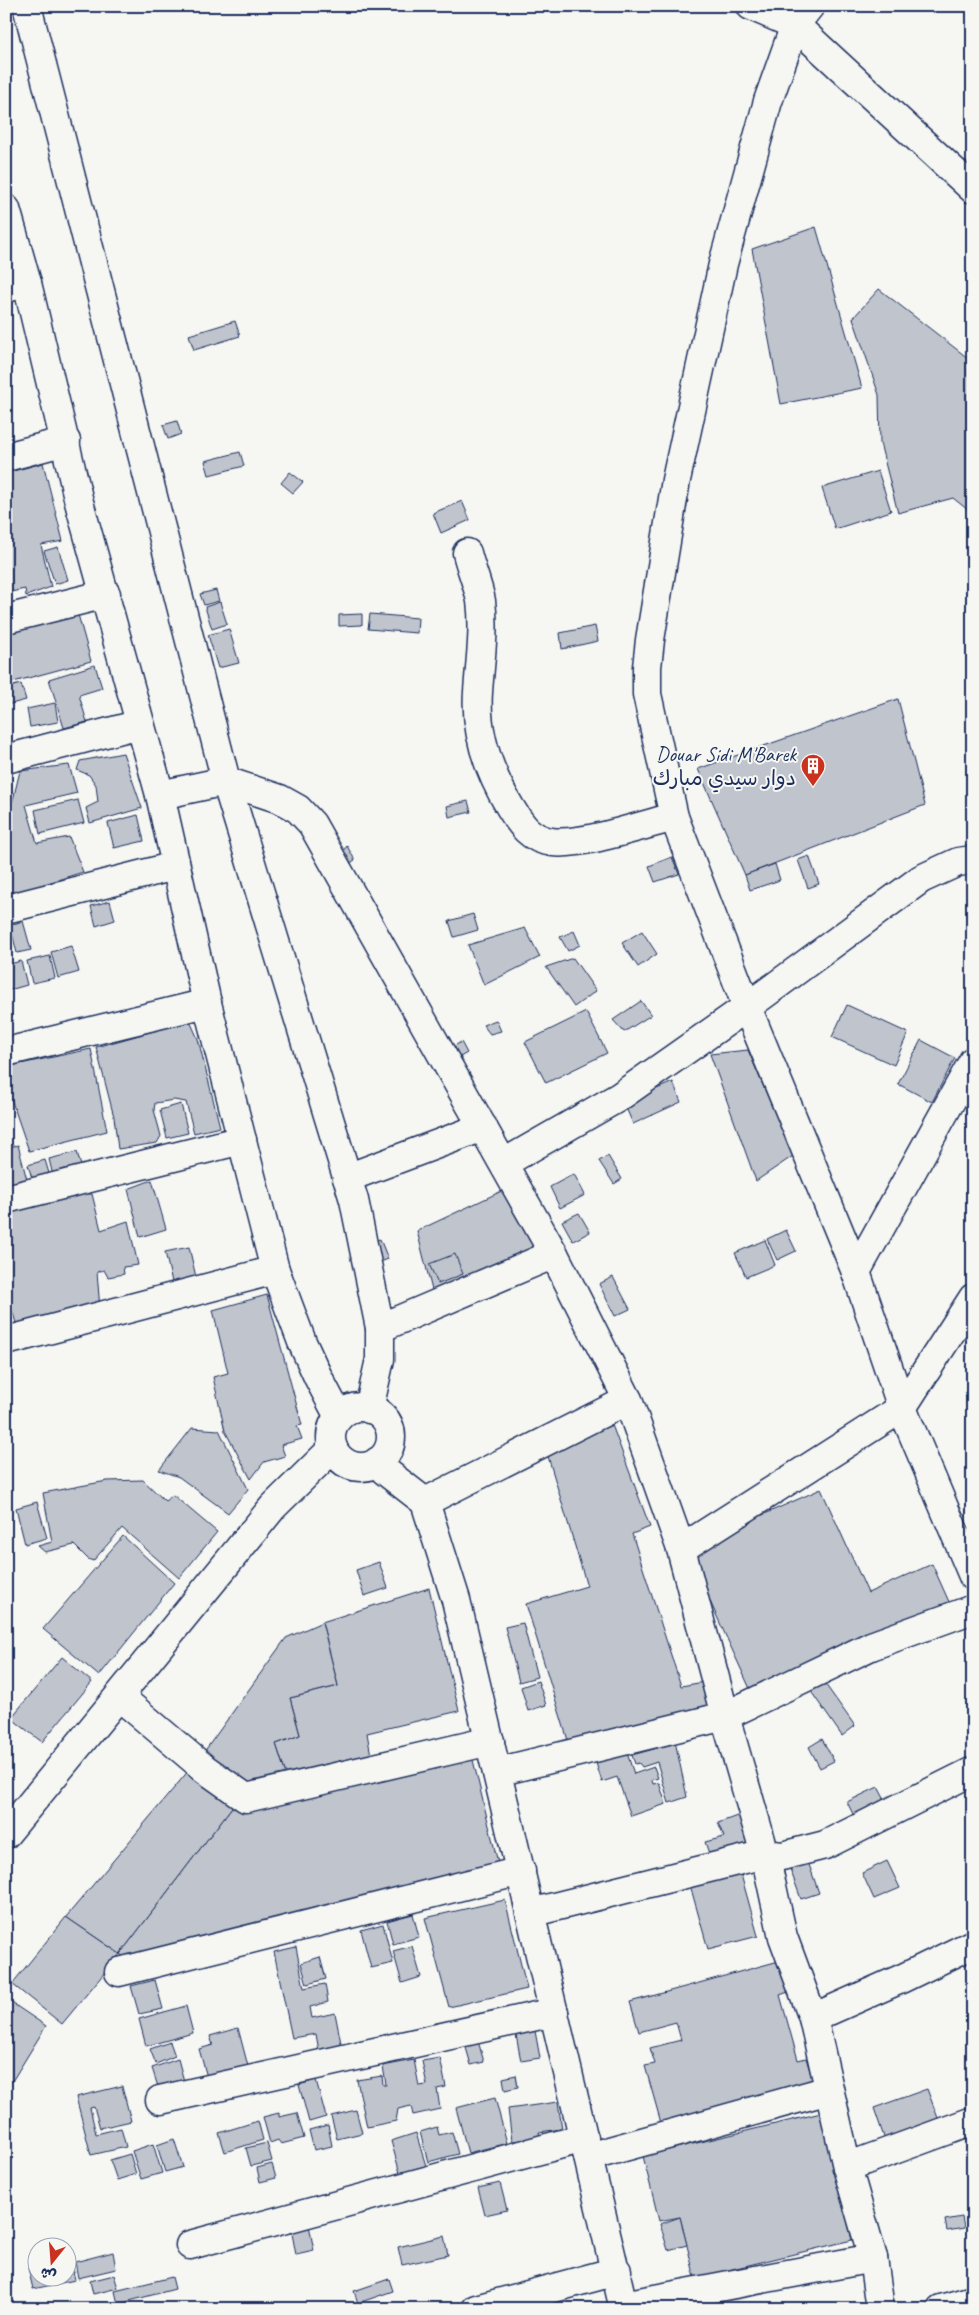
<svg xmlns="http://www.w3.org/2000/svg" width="979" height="2315" viewBox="0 0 979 2315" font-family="Caveat,'Playpen Sans Arabic',sans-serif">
<rect width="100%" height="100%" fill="#f6f6f2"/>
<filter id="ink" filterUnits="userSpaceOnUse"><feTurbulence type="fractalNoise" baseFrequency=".02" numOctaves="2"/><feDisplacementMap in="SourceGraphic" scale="10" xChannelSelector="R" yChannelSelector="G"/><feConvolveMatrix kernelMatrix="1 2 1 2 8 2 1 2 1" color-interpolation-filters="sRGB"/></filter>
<g filter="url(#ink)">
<g fill="#c0c4cd" stroke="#1b2f5e">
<path d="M 816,227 L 862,388 L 781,404 L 752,249 Z"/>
<path d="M 879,289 L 973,362 L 973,514 L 953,498 L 898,513 L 880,443 L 879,395 L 853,318 Z"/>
<path d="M 235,321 L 240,336 L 194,350 L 189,335 Z"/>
<path d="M 177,421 L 181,434 L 168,439 L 163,425 Z"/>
<path d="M 240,452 L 244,466 L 209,475 L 205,461 Z"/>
<path d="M 43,463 L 63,541 L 41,545 L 51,587 L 26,596 L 25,589 L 6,593 L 6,473 Z"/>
<path d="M 878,471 L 891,511 L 835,529 L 822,488 Z"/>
<path d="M 290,472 L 303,482 L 293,493 L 281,483 Z"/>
<path d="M 462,501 L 470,520 L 441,533 L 433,513 Z"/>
<path d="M 58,547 L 68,580 L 55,584 L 44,551 Z"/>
<path d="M 216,590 L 219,601 L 204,605 L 200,594 Z"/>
<path d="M 220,602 L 227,624 L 212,629 L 205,607 Z"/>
<path d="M 77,611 L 91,661 L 6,684 L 6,628 Z"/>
<path d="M 362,614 L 362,625 L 339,626 L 339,615 Z"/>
<path d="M 370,614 L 418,618 L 417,633 L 368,629 Z"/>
<path d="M 595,626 L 598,641 L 562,649 L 560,633 Z"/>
<path d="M 229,629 L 239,663 L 218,668 L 208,635 Z"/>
<path d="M 95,665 L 102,688 L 79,695 L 87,722 L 64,728 L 49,679 Z"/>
<path d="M 21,684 L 26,700 L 7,705 L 6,688 Z"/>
<path d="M 898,699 L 925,805 L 745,875 L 698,769 Z"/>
<path d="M 55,703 L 58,722 L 30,727 L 27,709 Z"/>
<path d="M 123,753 L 142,808 L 90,823 L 86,808 L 98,802 L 96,785 L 89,775 L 77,770 L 80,761 Z"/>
<path d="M 69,765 L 77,793 L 26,805 L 37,843 L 69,837 L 83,872 L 6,896 L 6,814 L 10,812 L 20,771 Z"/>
<path d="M 78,800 L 84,823 L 40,834 L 35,810 Z"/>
<path d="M 468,801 L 471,812 L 449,817 L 447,806 Z"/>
<path d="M 138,815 L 144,841 L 114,848 L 108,823 Z"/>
<path d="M 347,846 L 355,860 L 349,864 L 341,853 Z"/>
<path d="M 809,856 L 819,884 L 808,888 L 798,860 Z"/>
<path d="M 672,857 L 679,874 L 655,882 L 649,866 Z"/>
<path d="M 775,864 L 780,880 L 750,890 L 745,875 Z"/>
<path d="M 110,901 L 115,920 L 96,926 L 91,906 Z"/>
<path d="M 473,914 L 478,930 L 454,937 L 449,921 Z"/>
<path d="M 23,921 L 31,950 L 17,953 L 10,925 Z"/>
<path d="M 525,928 L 540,957 L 484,985 L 468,945 Z"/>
<path d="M 574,931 L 580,945 L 568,951 L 560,937 Z"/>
<path d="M 642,931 L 657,954 L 638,967 L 622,943 Z"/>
<path d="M 71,946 L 79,972 L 58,978 L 51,952 Z"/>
<path d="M 50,956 L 55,978 L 32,983 L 27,961 Z"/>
<path d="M 573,958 L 596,991 L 574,1007 L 546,967 Z"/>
<path d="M 21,961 L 27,985 L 6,991 L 6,965 Z"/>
<path d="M 641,1001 L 651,1015 L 624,1032 L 613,1020 Z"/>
<path d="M 847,1005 L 908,1033 L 894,1065 L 832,1037 Z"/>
<path d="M 586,1012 L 607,1053 L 546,1083 L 525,1042 Z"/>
<path d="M 496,1020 L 501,1031 L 490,1034 L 483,1025 Z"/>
<path d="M 190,1021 L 198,1039 L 220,1127 L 194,1133 L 186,1102 L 174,1100 L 155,1103 L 154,1110 L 161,1136 L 157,1143 L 118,1149 L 114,1117 L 96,1047 Z"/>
<path d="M 921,1040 L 955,1058 L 932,1102 L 898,1084 Z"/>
<path d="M 461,1042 L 467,1053 L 460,1057 L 453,1047 Z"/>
<path d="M 91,1049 L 107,1131 L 29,1151 L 6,1084 L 6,1067 Z"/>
<path d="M 748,1050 L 793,1156 L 756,1181 L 710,1054 Z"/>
<path d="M 673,1082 L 681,1102 L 633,1124 L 624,1103 Z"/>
<path d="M 181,1104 L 188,1133 L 167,1138 L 160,1110 Z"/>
<path d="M 18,1145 L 28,1184 L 6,1190 L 6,1148 Z"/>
<path d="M 77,1152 L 83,1173 L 54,1180 L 49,1159 Z"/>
<path d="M 608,1156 L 622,1179 L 614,1184 L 599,1161 Z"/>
<path d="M 45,1160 L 51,1180 L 34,1185 L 28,1165 Z"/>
<path d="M 574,1174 L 585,1195 L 560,1208 L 550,1187 Z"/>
<path d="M 152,1180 L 166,1229 L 140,1237 L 128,1189 Z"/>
<path d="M 508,1188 L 537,1251 L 435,1302 L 417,1231 Z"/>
<path d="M 84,1194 L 92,1194 L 101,1230 L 128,1221 L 138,1265 L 123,1267 L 124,1274 L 108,1277 L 104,1270 L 97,1272 L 100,1309 L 19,1333 L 6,1290 L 6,1212 Z"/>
<path d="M 579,1213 L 590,1232 L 573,1241 L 562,1221 Z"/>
<path d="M 786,1230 L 796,1251 L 777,1260 L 767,1239 Z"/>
<path d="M 380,1239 L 388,1259 L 378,1263 L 370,1243 Z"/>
<path d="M 765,1240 L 775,1265 L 746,1277 L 735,1253 Z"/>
<path d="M 189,1247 L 196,1277 L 172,1282 L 165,1252 Z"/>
<path d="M 455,1254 L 463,1274 L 438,1284 L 429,1264 Z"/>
<path d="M 613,1277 L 630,1309 L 615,1316 L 599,1284 Z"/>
<path d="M 267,1295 L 302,1425 L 297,1426 L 302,1439 L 281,1445 L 285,1456 L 264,1462 L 251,1479 L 225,1431 L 213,1377 L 228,1373 L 213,1310 Z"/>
<path d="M 612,1425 L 650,1527 L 632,1534 L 681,1686 L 710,1681 L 717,1711 L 570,1747 L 526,1604 L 587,1586 L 547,1453 Z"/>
<path d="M 192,1428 L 219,1430 L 248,1489 L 228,1513 L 179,1477 L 159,1470 Z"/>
<path d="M 143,1480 L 165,1501 L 173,1495 L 217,1532 L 179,1578 L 122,1528 L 93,1561 L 88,1559 L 74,1545 L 45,1552 L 38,1546 L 52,1542 L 43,1493 L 107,1481 Z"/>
<path d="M 821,1489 L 868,1593 L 932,1564 L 950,1604 L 752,1693 L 686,1549 Z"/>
<path d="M 37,1502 L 47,1538 L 25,1544 L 16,1508 Z"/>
<path d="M 123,1536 L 174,1583 L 99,1676 L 43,1629 Z"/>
<path d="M 379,1562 L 388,1588 L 364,1596 L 356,1570 Z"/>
<path d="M 429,1588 L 459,1711 L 367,1733 L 371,1756 L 287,1778 L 276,1744 L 300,1735 L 290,1698 L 338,1686 L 322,1622 Z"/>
<path d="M 322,1622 L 338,1686 L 290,1698 L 300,1735 L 276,1744 L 287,1778 L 252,1790 L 204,1752 L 286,1638 Z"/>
<path d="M 523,1623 L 537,1677 L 519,1682 L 505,1627 Z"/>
<path d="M 62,1657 L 92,1682 L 42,1742 L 11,1718 Z"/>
<path d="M 538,1681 L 546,1705 L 528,1711 L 521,1687 Z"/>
<path d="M 823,1681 L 855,1726 L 842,1736 L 810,1690 Z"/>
<path d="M 822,1739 L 834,1761 L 820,1768 L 809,1747 Z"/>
<path d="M 675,1741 L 687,1797 L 669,1803 L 657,1762 L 642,1767 L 639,1763 L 635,1764 L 632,1755 L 672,1744 Z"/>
<path d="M 627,1753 L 634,1774 L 654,1767 L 658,1778 L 652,1780 L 653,1784 L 659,1783 L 666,1804 L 631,1816 L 617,1777 L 602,1782 L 596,1763 Z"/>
<path d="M 472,1756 L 500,1871 L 130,1962 L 120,1954 L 235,1803 Z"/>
<path d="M 190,1769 L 235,1803 L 120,1954 L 66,1917 Z"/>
<path d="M 878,1787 L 885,1800 L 854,1816 L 847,1802 Z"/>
<path d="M 748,1812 L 758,1847 L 712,1862 L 705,1842 L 724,1837 L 718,1823 Z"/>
<path d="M 807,1859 L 819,1893 L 801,1899 L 789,1866 Z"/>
<path d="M 887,1861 L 900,1888 L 874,1899 L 862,1873 Z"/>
<path d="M 740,1871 L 758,1936 L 708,1949 L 690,1885 Z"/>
<path d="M 505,1900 L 527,1989 L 449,2007 L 425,1918 Z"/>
<path d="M 413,1914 L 419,1937 L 393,1944 L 387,1921 Z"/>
<path d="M 66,1917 L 120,1954 L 62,2024 L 12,1984 Z"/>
<path d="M 383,1924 L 393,1963 L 371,1968 L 361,1930 Z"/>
<path d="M 412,1946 L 421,1977 L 402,1983 L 393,1951 Z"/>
<path d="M 296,1947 L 304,1988 L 325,1984 L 328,2002 L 310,2007 L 312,2018 L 335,2013 L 343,2053 L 320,2057 L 316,2034 L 292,2038 L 274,1952 Z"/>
<path d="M 320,1957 L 326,1979 L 307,1984 L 301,1963 Z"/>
<path d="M 779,1961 L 788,1992 L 780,1995 L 798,2060 L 806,2058 L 815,2088 L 663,2130 L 645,2066 L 655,2064 L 650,2048 L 681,2040 L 676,2022 L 639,2032 L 630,2002 Z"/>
<path d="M 155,1980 L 163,2009 L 139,2014 L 131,1986 Z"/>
<path d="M 6,1999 L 46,2026 L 6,2091 Z"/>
<path d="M 186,2006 L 193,2033 L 146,2046 L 139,2019 Z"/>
<path d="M 238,2028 L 250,2074 L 207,2077 L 199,2049 L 213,2045 L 210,2036 Z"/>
<path d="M 535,2031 L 540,2058 L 521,2061 L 516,2035 Z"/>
<path d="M 478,2041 L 484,2062 L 471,2065 L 465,2044 Z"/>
<path d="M 170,2042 L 175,2056 L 156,2064 L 150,2049 Z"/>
<path d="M 440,2058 L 446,2087 L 437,2089 L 440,2109 L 413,2115 L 411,2106 L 398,2109 L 396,2121 L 367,2127 L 357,2080 L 382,2076 L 383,2085 L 386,2085 L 383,2066 L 414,2060 L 419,2086 L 427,2085 L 422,2061 Z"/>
<path d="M 178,2059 L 185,2085 L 160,2093 L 152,2068 Z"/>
<path d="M 516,2075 L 518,2087 L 505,2090 L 503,2078 Z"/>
<path d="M 316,2080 L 326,2117 L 309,2122 L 299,2085 Z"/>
<path d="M 122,2086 L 131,2121 L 100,2128 L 94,2107 L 90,2108 L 96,2134 L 121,2128 L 126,2147 L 91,2155 L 76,2097 Z"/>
<path d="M 927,2089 L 941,2126 L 887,2146 L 874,2108 Z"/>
<path d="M 495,2098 L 507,2143 L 468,2153 L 456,2108 Z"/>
<path d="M 558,2102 L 562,2129 L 539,2132 L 540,2137 L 512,2141 L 508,2109 Z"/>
<path d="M 356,2110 L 362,2133 L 337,2139 L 331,2116 Z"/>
<path d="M 279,2113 L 279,2117 L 297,2113 L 304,2138 L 281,2144 L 278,2140 L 270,2143 L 263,2117 Z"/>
<path d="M 821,2113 L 852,2240 L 695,2278 L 680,2217 L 659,2221 L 643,2156 Z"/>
<path d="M 258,2121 L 263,2140 L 225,2152 L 219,2133 Z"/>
<path d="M 328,2125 L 332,2146 L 314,2150 L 309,2130 Z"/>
<path d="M 437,2127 L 439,2135 L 452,2132 L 458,2154 L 428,2162 L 420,2132 Z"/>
<path d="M 416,2133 L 426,2166 L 400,2173 L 391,2141 Z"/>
<path d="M 174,2139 L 183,2167 L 165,2172 L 157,2145 Z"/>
<path d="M 267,2143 L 272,2161 L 251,2166 L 246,2148 Z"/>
<path d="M 153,2144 L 162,2173 L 141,2179 L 132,2151 Z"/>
<path d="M 130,2154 L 136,2174 L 117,2180 L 110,2160 Z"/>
<path d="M 272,2164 L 276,2178 L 260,2182 L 257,2168 Z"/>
<path d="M 500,2183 L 507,2210 L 485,2215 L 478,2188 Z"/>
<path d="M 680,2217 L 687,2245 L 668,2250 L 660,2224 Z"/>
<path d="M 962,2217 L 964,2228 L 947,2231 L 945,2220 Z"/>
<path d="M 309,2225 L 314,2251 L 296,2255 L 291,2228 Z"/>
<path d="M 444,2236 L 448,2255 L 402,2265 L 398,2247 Z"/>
<path d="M 113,2252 L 116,2269 L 78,2278 L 75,2262 Z"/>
<path d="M 70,2258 L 75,2280 L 33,2289 L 28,2268 L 38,2266 L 38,2278 L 68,2278 L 68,2259 Z"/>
<path d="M 114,2275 L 118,2288 L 93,2294 L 90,2281 Z"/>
<path d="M 172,2277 L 175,2289 L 118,2304 L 115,2291 Z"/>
<path d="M 389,2279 L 393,2291 L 358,2303 L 354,2291 Z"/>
</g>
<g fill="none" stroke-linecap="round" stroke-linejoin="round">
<defs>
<g id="minor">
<path d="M 810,6 L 795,25 L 768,101 L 723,264 L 676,480 L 650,640 L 647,667 L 647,694 L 674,817 L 747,1007 L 856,1272 L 902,1408 L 973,1576"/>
<path d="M 6,288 L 27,283"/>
<path d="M 6,457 L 66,441"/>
<path d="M 467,553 C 471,569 478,585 481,601 C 485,631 480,662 478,692 C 475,734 489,772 510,807 C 521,825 530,839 552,842 C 581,846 643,825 674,817"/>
<path d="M 6,619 L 106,594"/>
<path d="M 6,759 L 140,724"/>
<path d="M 160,795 L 226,781 L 280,799 L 298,809 L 312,824 L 554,1254 L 628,1400 L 681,1549 L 725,1716 L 765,1854 L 783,1937 L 813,2018 L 847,2167 L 873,2258 L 880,2309"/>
<path d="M 6,909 L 175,866"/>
<path d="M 6,1052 L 207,1003"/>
<path d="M 504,1163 L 619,1097 L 747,1007 L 921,879 L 958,862 L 973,860"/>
<path d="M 347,1178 L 483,1127"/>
<path d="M 6,1199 L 242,1140"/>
<path d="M 856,1272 L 973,1061"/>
<path d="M 380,1328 L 554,1254"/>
<path d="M 6,1341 L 275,1270"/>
<path d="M 378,1461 L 385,1471 L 425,1502 L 456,1600 L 624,2309"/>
<path d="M 425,1502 L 628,1400"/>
<path d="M 681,1549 L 902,1408 L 973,1298"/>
<path d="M 120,1697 L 205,1769 L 246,1798 L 490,1741"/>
<path d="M 497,1772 L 725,1716 L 871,1646 L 973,1609"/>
<path d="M 530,1913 L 765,1854 L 782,1856 L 825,1845 L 973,1771"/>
<path d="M 119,1972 L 521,1871"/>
<path d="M 813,2018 L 903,1978 L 973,1944"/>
<path d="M 160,2100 L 554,2012"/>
<path d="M 588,2157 L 829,2090"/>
<path d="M 847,2167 L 973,2121"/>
<path d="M 190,2245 L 584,2138"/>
<path d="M 623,2305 L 873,2258"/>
<path d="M 476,2309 L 617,2271"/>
<path d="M 941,2309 L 973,2300"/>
</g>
<g id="tertiary">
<path d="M 27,6 L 226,781 L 354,1200 L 380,1328 L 380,1359 L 369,1409"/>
<path d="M 6,209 L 27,283 L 79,502 L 160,795 L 207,1003 L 275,1270 L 302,1342 L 318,1377 L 339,1417"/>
<circle cx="361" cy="1437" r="30"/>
<path d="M 6,1834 L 273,1507 L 333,1448"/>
</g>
<path id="secondary" d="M 751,6 L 795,25 L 973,189"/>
</defs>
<use href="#minor" stroke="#1b2f5e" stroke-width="31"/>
<use href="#tertiary" stroke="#1b2f5e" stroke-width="31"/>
<use href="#secondary" stroke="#1b2f5e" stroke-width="31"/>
<use href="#minor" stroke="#f6f6f2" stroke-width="28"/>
<use href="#tertiary" stroke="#f6f6f2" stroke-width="28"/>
<use href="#secondary" stroke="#f6f6f2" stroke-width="28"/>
</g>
</g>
<defs>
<symbol id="building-pin" viewBox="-11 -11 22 30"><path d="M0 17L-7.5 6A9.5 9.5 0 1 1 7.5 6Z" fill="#c8321e" stroke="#f6f6f2"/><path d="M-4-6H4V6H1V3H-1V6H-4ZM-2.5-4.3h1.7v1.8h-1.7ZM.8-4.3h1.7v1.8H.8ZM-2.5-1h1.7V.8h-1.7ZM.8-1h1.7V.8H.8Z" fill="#fff"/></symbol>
</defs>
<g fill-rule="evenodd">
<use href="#building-pin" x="799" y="752" width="28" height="38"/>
</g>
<g text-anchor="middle" stroke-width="4" stroke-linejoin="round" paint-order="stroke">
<g font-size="21" fill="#1b2f5e" stroke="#f6f6f2" text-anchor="end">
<text x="796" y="761">Douar Sidi M'Barek<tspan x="796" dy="24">دوار سيدي مبارك</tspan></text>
</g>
</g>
<rect width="979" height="2315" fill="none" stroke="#f6f6f2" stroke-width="25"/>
<rect x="12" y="12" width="954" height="2290" fill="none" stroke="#1b2f5e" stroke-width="2" filter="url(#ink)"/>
<g transform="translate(52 2262) rotate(197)"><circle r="24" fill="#f6f6f2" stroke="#9ea6b7"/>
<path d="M0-4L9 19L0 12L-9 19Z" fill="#c8321e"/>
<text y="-8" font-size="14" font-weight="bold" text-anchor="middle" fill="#1b2f5e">ش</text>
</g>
</svg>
